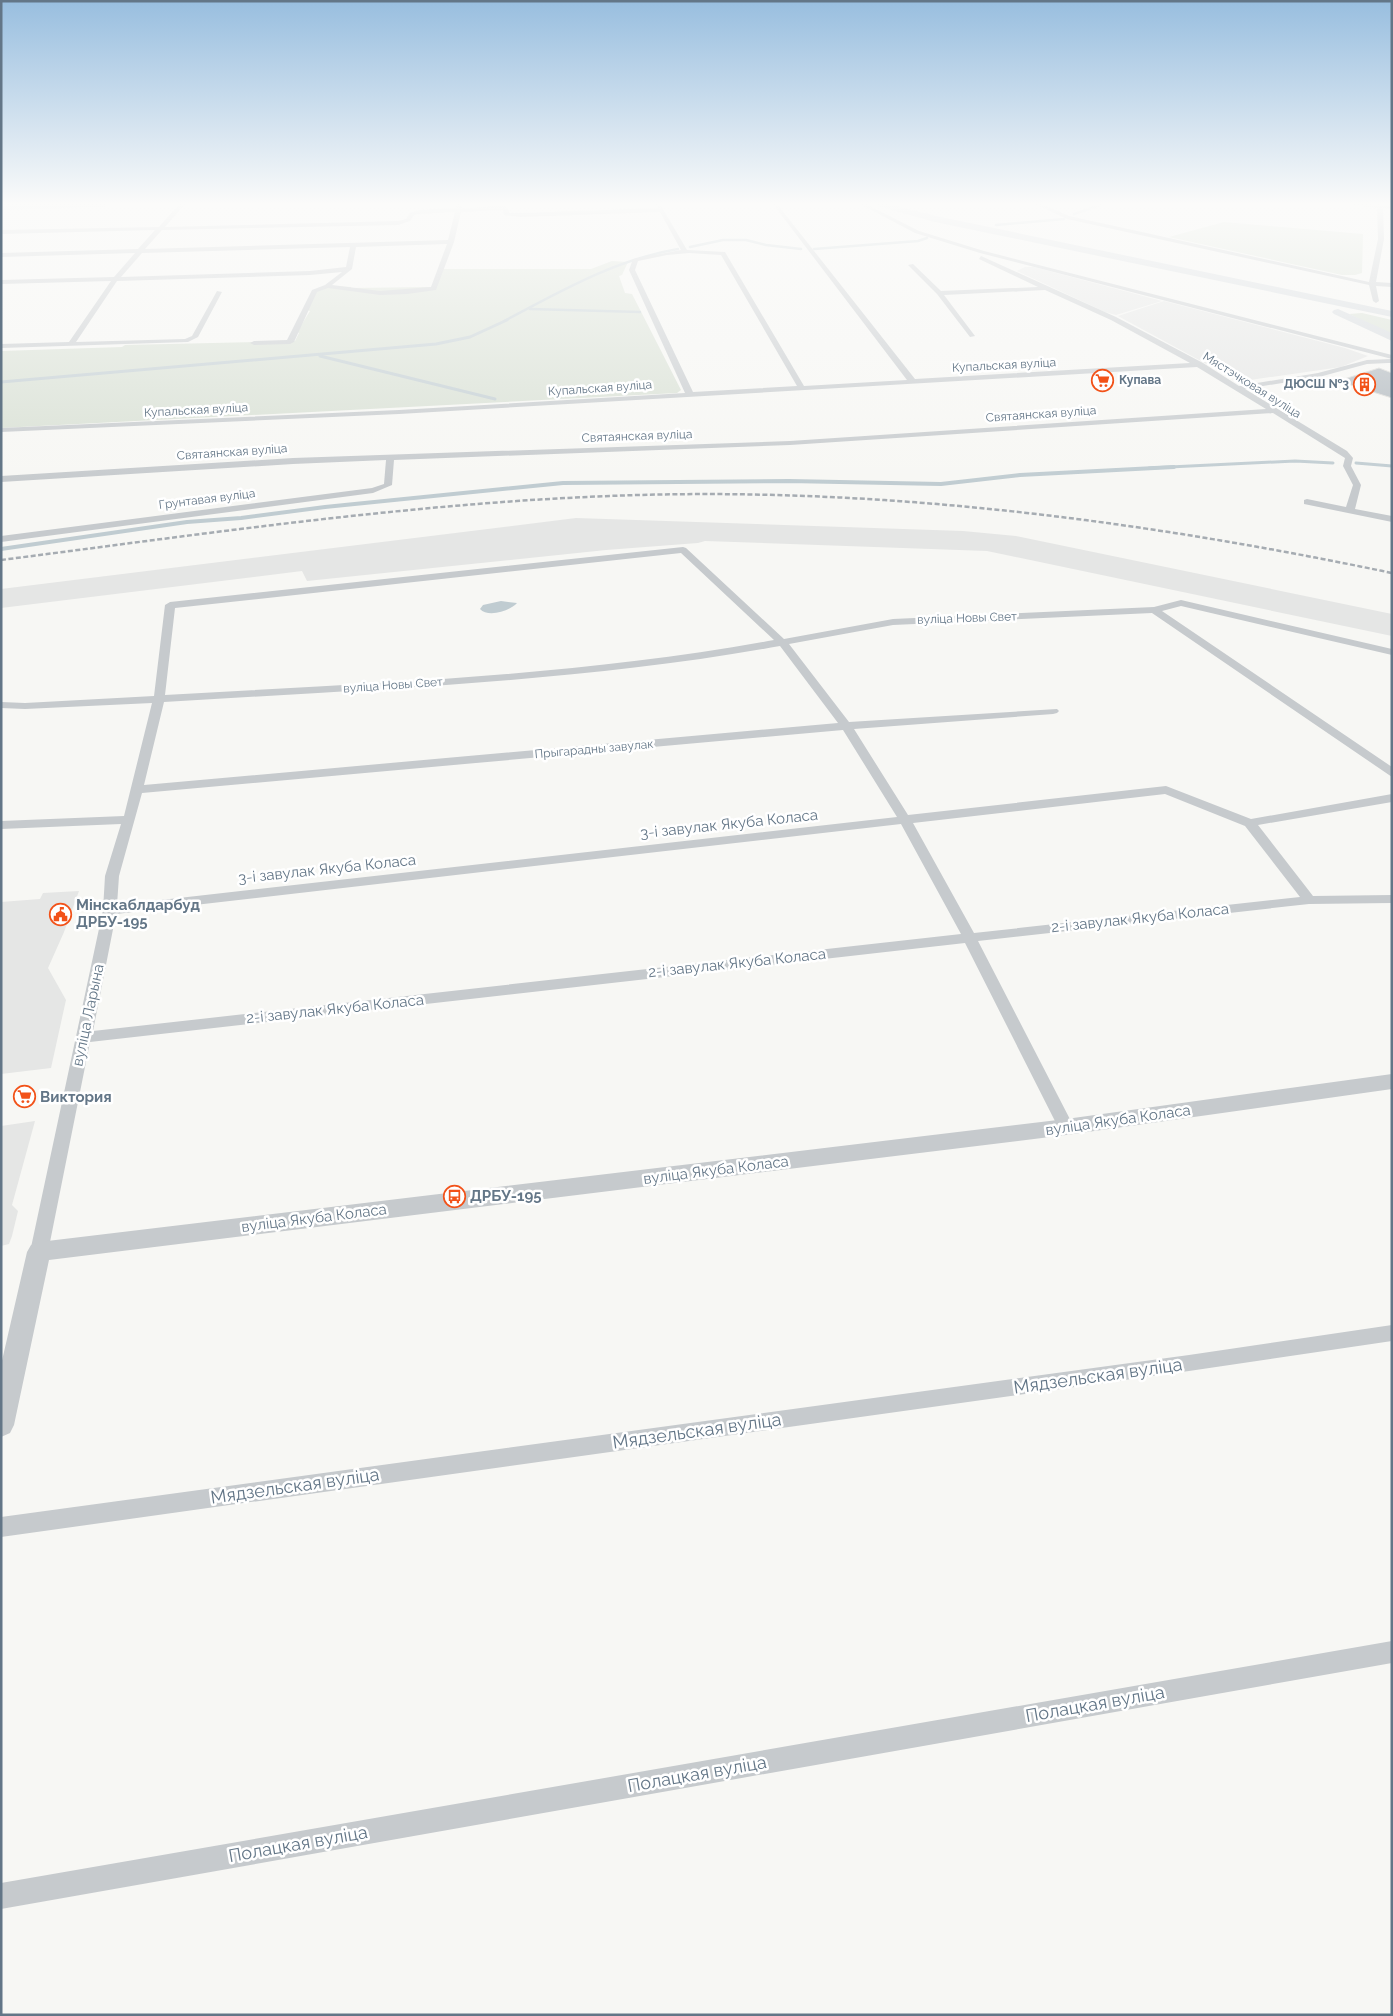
<svg xmlns="http://www.w3.org/2000/svg" width="1393" height="2016" viewBox="0 0 1393 2016" font-family="Raleway,sans-serif">
<rect width="100%" height="100%" fill="#f7f7f4"/>
<g fill="#e5e6e5">
<path d="M 1025,267 L 1034,267 L 1162,301 L 1116,315 L 1105,312 L 1017,271 Z"/>
<path d="M 1164,301 L 1345,348 L 1368,356 L 1341,367 L 1250,380 L 1223,373 L 1118,316 Z"/>
<path d="M 576,518 L 963,531 L 1016,536 L 1392,614 L 1392,636 L 987,551 L 705,541 L 698,543 L 606,550 L 307,581 L 302,571 L 1,608 L 1,589 Z"/>
<path d="M 79,891 L 64,932 L 48,968 L 66,1000 L 51,1068 L 1,1074 L 1,902 L 40,899 L 43,893 Z"/>
<path d="M 35,1121 L 12,1205 L 18,1211 L 12,1236 L 9,1244 L 1,1246 L 1,1126 Z"/>
</g>
<g fill="#d8e0d4">
<path d="M 1224,222 L 1363,234 L 1362,273 L 1355,275 L 1342,275 L 1169,237 Z"/>
<path d="M 612,261 L 628,262 L 622,275 L 619,276 L 625,293 L 632,294 L 681,390 L 677,393 L 1,428 L 1,351 L 122,347 L 125,345 L 295,341 L 299,333 L 297,332 L 310,311 L 307,310 C 310,305 312,296 316,292 C 324,286 340,286 351,287 L 351,288 L 432,287 L 440,269 L 591,269 Z"/>
<path d="M 1362,313 L 1392,320 L 1392,335 L 1349,314 Z"/>
</g>
<path fill="#c0ccd1" d="M 501,601 L 517,603 C 510,611 488,618 480,609 L 483,605 Z"/>
<g fill="none" stroke-linecap="round" stroke-linejoin="round">
<g stroke="#c0ccd1" stroke-width="2.5">
<path d="M 1074,214 L 1103,204"/>
<path d="M 996,225 L 1064,219"/>
<path d="M 690,247 L 723,240 L 746,240 L 766,245 L 801,249"/>
<path d="M 814,249 L 918,241 L 927,238"/>
<path d="M 530,309 L 640,312"/>
<path d="M 504,321 C 561,291 614,260 678,249"/>
</g>
<g stroke="#c0ccd1" stroke-width="3">
<path d="M 320,356 L 495,399"/>
<path d="M 1,382 L 436,344 L 470,337 L 507,320"/>
<path d="M 1356,463 L 1392,466"/>
<path d="M 1149,468 L 1295,461 L 1333,463"/>
</g>
<path stroke="#c0ccd1" stroke-width="4" d="M 1,549 L 187,522 L 241,518 L 325,507 L 563,483 L 789,481 L 941,484 L 1020,475 L 1174,467"/>
</g>
<path fill="#afb7bd" stroke="#d9d9d6" d="M 1379,368 L 1392,373 L 1392,398 L 1338,381 Z"/>
<g fill="none" stroke-linecap="round" stroke-linejoin="round">
<g fill="#c6cacd" fill-rule="evenodd">
<path d="M 179,204 L 185,204 L 165,227 L 398,221 L 406,219 L 410,213 L 419,210 L 456,208 L 458,204 L 462,204 L 462,208 L 505,206 L 508,208 L 509,213 L 521,213 L 658,208 L 655,204 L 660,204 L 687,250 L 725,252 L 804,386 L 907,380 L 773,204 L 777,204 L 915,379 L 1190,363 L 1111,320 L 1045,290 L 944,295 L 975,336 L 970,337 L 937,294 L 908,265 L 913,264 L 941,291 L 1038,287 L 979,259 L 981,256 L 1116,317 L 1203,363 L 1239,386 L 1318,373 L 1367,360 L 1391,359 L 1391,363 L 1388,363 L 1367,364 L 1319,377 L 1245,389 L 1347,451 L 1353,458 L 1351,466 L 1361,485 L 1355,509 L 1392,516 L 1392,522 L 1304,504 L 1304,500 L 1307,499 L 1346,507 L 1353,485 L 1343,466 L 1345,458 L 1273,413 L 790,445 L 394,460 L 392,485 L 373,493 L 1,542 L 1,536 L 372,488 L 384,484 L 386,460 L 293,464 L 1,482 L 1,476 L 293,458 L 790,441 L 1266,409 L 1197,367 L 399,414 L 1,432 L 1,428 L 399,410 L 685,393 L 629,270 L 633,259 L 681,250 L 660,212 L 521,217 L 504,215 L 503,210 L 461,212 L 454,242 L 436,290 L 407,294 L 380,295 L 328,288 L 317,292 L 294,342 L 290,344 L 254,345 L 250,343 L 254,341 L 287,340 L 312,290 L 325,285 L 342,272 L 310,275 L 117,281 L 76,342 L 185,339 L 192,336 L 217,291 L 222,292 L 198,337 L 188,342 L 1,348 L 1,344 L 69,342 L 111,281 L 1,284 L 1,280 L 114,277 L 135,253 L 1,257 L 1,253 L 138,249 L 155,230 L 1,234 L 1,230 L 159,227 ZM 455,212 L 448,240 L 145,249 L 162,230 L 398,225 L 410,221 L 414,215 L 419,214 ZM 447,244 L 431,287 L 380,291 L 332,285 L 352,269 L 356,247 ZM 350,247 L 346,267 L 310,271 L 121,277 L 142,253 ZM 689,253 L 721,255 L 797,386 L 693,392 L 635,270 L 638,261 L 667,255 Z"/>
<path d="M 860,204 L 866,204 L 919,231 L 984,251 L 1392,355 L 1392,359 L 980,253 L 915,233 Z"/>
<path d="M 1035,204 L 1042,204 L 1069,216 L 1369,282 L 1378,239 L 1377,208 L 1349,204 L 1392,205 L 1392,209 L 1383,208 L 1384,239 L 1376,282 L 1392,283 L 1392,287 L 1376,286 L 1379,301 L 1376,303 L 1373,301 L 1369,285 L 1067,219 Z"/>
<path d="M 683,547 L 686,548 L 784,639 L 893,619 L 1154,607 L 1181,600 L 1392,649 L 1392,655 L 1181,606 L 1162,611 L 1392,767 L 1392,777 L 1152,613 L 893,625 L 789,644 L 849,722 L 1057,709 L 1059,711 L 1057,713 L 1053,714 L 854,729 L 908,815 L 1166,786 L 1251,819 L 1392,794 L 1392,802 L 1258,825 L 1313,896 L 1392,895 L 1392,903 L 1309,904 L 978,941 L 1074,1127 L 1072,1131 L 1066,1133 L 1060,1131 L 1058,1127 L 965,943 L 90,1042 L 48,1252 L 45,1257 L 39,1259 L 33,1257 L 30,1252 L 103,910 L 105,876 L 121,824 L 1,829 L 1,821 L 124,816 L 152,703 L 25,709 L 1,708 L 1,702 L 25,703 L 154,696 L 165,605 L 170,602 ZM 681,553 L 774,640 C 573,677 368,683 165,695 L 175,608 ZM 780,646 L 838,723 L 144,785 L 164,702 C 369,689 577,683 780,646 ZM 843,730 L 897,817 L 117,905 L 119,876 L 142,793 ZM 1165,794 L 1245,826 L 1300,897 L 974,933 L 913,823 ZM 901,824 L 961,934 L 93,1031 L 116,914 Z"/>
<path d="M 1392,1325 L 1392,1341 L 1189,1371 L 1,1537 L 1,1517 L 1189,1355 Z"/>
<path d="M 1392,1641 L 1392,1663 L 1,1909 L 1,1883 Z"/>
</g>
<path fill="#c6cacd" fill-rule="evenodd" d="M 1392,1074 L 1392,1089 L 1066,1135 L 49,1260 L 14,1425 L 10,1433 L 1,1437 L 1,1365 L 27,1252 L 31,1245 L 39,1242 L 1066,1119 Z"/>
<g fill="#d4d9dd" fill-rule="evenodd">
<path d="M 1,204 L 109,204 L 105,207 L 1,210 Z"/>
<path d="M 876,204 L 889,204 L 936,216 L 1392,311 L 1392,317 L 935,222 L 877,206 Z"/>
<path d="M 1338,309 L 1392,333 L 1392,341 L 1334,314 L 1332,312 L 1334,310 Z"/>
</g>
<path stroke="#a6acb2" stroke-width="2.5" stroke-dasharray="5 2.5" stroke-linecap="butt" d="M 1,560 C 212,533 425,501 638,495 C 892,488 1144,521 1392,573"/>
</g>
<linearGradient id="sky" x2="0" y2="1"><stop stop-color="#98bedf"/><stop offset="0.42" stop-color="#fbfbfa"/><stop offset="1" stop-color="#fbfbfa" stop-opacity="0"/></linearGradient>
<rect width="1393" height="486" fill="url(#sky)"/>
<defs>
<symbol id="supermarket-ring" viewBox="-11 -11 22 22"><circle r="9.5" fill="#fff" stroke="#f25219" stroke-width="1.5"/><path d="M-6-5.5h2.5l.6 2H6L4.5 2H-2.5L-4.4-4H-6ZM-1.5 3.2a1.3 1.3 0 1 0 .1 0ZM3 3.2a1.3 1.3 0 1 0 .1 0Z" fill="#f25219"/></symbol>
<symbol id="building-ring" viewBox="-11 -11 22 22"><circle r="9.5" fill="#fff" stroke="#f25219" stroke-width="1.5"/><path d="M-4-6H4V6H1V3H-1V6H-4ZM-2.5-4.3h1.7v1.8h-1.7ZM.8-4.3h1.7v1.8H.8ZM-2.5-1h1.7V.8h-1.7ZM.8-1h1.7V.8H.8Z" fill="#f25219"/></symbol>
<symbol id="civic-ring" viewBox="-11 -11 22 22"><circle r="9.5" fill="#fff" stroke="#f25219" stroke-width="1.5"/><path d="M-.6-6.5H3V-4.5H.6V-3L4-1V1h2V6H-6V1h2V-1L-.6-3ZM-1.2 2.5V6h2.4V2.5Z" fill="#f25219"/></symbol>
<symbol id="bus-ring" viewBox="-11 -11 22 22"><circle r="9.5" fill="#fff" stroke="#f25219" stroke-width="1.5"/><path d="M-5-6H5V4H4V6H2V4H-2V6H-4V4H-5ZM-3.5-4V0h7V-4ZM-3.5 1.2v1.5H-2V1.2ZM2 1.2v1.5H3.5V1.2Z" fill="#f25219"/></symbol>
</defs>
<g fill-rule="evenodd">
<use href="#supermarket-ring" x="1090" y="368" width="25" height="25"/>
<use href="#building-ring" x="1352" y="372" width="25" height="25"/>
<use href="#civic-ring" x="48" y="902" width="25" height="25"/>
<use href="#supermarket-ring" x="12" y="1084" width="25" height="25"/>
<use href="#bus-ring" x="442" y="1184" width="25" height="25"/>
</g>
<g text-anchor="middle" stroke-width="5" stroke-linejoin="round" paint-order="stroke">
<g font-size="12" fill="#637687" stroke="#fff">
<text transform="translate(1004 365) rotate(-3)" y="4">Купальская вуліца</text>
<text transform="translate(1252 385) rotate(32)" y="4">Мястэчковая вуліца</text>
<text transform="translate(600 388) rotate(-4)" y="4">Купальская вуліца</text>
<text transform="translate(196 410) rotate(-3)" y="4">Купальская вуліца</text>
<text transform="translate(1041 414) rotate(-4)" y="4">Святаянская вуліца</text>
<text transform="translate(637 436) rotate(-2)" y="4">Святаянская вуліца</text>
<text transform="translate(232 452) rotate(-4)" y="4">Святаянская вуліца</text>
<text transform="translate(207 499) rotate(-7)" y="4">Грунтавая вуліца</text>
<text transform="translate(967 618) rotate(-2)" y="4">вуліца Новы Свет</text>
<text transform="translate(393 685) rotate(-4)" y="4">вуліца Новы Свет</text>
<text transform="translate(594 749) rotate(-5)" y="4">Прыгарадны завулак</text>
</g>
<g font-size="12" font-weight="bold" fill="#637687" stroke="#fff" text-anchor="start">
<text x="1119" y="384">Купава</text>
<text x="1349" y="388" text-anchor="end">ДЮСШ №3</text>
</g>
<g font-size="15" fill="#637687" stroke="#fff">
<text transform="translate(729 824) rotate(-6)" y="5">3-і завулак Якуба Коласа</text>
<text transform="translate(327 869) rotate(-6)" y="5">3-і завулак Якуба Коласа</text>
<text transform="translate(1140 918) rotate(-6)" y="5">2-і завулак Якуба Коласа</text>
<text transform="translate(737 963) rotate(-6)" y="5">2-і завулак Якуба Коласа</text>
<text transform="translate(335 1009) rotate(-6)" y="5">2-і завулак Якуба Коласа</text>
<text transform="translate(88 1015) rotate(-78)" y="5">вуліца Ларына</text>
<text transform="translate(1118 1120) rotate(-8)" y="5">вуліца Якуба Коласа</text>
<text transform="translate(716 1170) rotate(-7)" y="5">вуліца Якуба Коласа</text>
<text transform="translate(314 1218) rotate(-7)" y="5">вуліца Якуба Коласа</text>
</g>
<g font-size="15" font-weight="bold" fill="#637687" stroke="#fff" text-anchor="start">
<text x="76" y="910">Мінскаблдарбуд<tspan x="76" dy="17">ДРБУ-195</tspan></text>
<text x="40" y="1102">Виктория</text>
<text x="470" y="1201">ДРБУ-195</text>
</g>
<g font-size="18" fill="#637687" stroke="#fff">
<text transform="translate(1098 1376) rotate(-8)" y="6">Мядзельская вуліца</text>
<text transform="translate(697 1431) rotate(-8)" y="6">Мядзельская вуліца</text>
<text transform="translate(295 1486) rotate(-8)" y="6">Мядзельская вуліца</text>
<text transform="translate(1095 1704) rotate(-10)" y="6">Полацкая вуліца</text>
<text transform="translate(697 1774) rotate(-10)" y="6">Полацкая вуліца</text>
<text transform="translate(298 1844) rotate(-10)" y="6">Полацкая вуліца</text>
</g>
</g>
<rect width="1393" height="2016" fill="none" stroke="#637687" stroke-width="5"/>
</svg>
